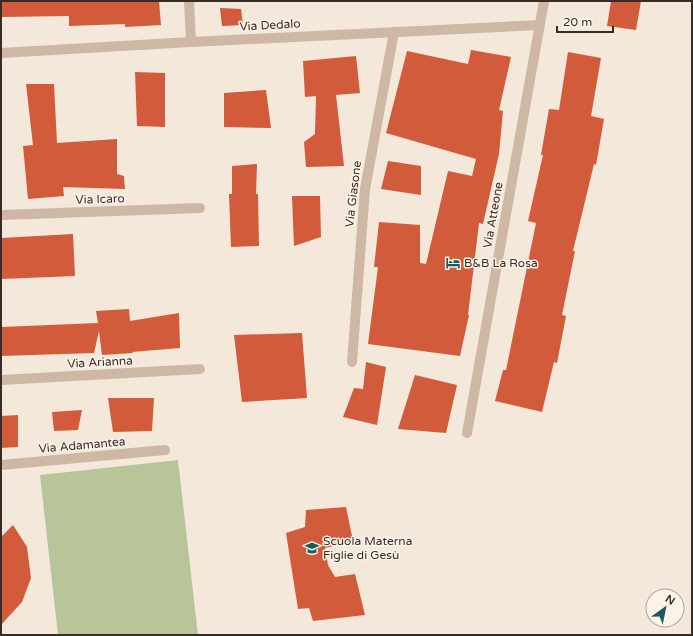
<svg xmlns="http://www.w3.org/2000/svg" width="693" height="636" viewBox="0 0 693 636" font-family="'Varela Round',sans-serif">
<rect width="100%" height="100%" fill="#f4e8db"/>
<path fill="#b8c599" d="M 178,460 L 198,635 L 58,635 L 40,475 Z"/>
<g fill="#d25b3c">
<path d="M 1,1 L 159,1 L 161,25 L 125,27 L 125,24 L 69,26 L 69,16 L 1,17 Z"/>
<path d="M 611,1 L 641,1 L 636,30 L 607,26 Z"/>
<path d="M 220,8 L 241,9 L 243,25 L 222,26 Z"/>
<path d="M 471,50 L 511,57 L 499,110 L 503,111 L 499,154 L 483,224 L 479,223 L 468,315 L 469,315 L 460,356 L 368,344 L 378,267 L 374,267 L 379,222 L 420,225 L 420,263 L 426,264 L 448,171 L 472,176 L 476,159 L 386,133 L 407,51 L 468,64 Z"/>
<path d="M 568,52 L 601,58 L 591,116 L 604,119 L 596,165 L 594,164 L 573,251 L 575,251 L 562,315 L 566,316 L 557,363 L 554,362 L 542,412 L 495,401 L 503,370 L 506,370 L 536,223 L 528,221 L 543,155 L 541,155 L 549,109 L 559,110 Z"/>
<path d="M 356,56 L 360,93 L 336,95 L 344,166 L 306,167 L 304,142 L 315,134 L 316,96 L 305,97 L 303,61 Z"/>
<path d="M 135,72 L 165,73 L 165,127 L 137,126 Z"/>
<path d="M 26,84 L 54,84 L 57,143 L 117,139 L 117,174 L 124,176 L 125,189 L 63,187 L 64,196 L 28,199 L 23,146 L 33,145 Z"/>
<path d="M 266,90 L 271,128 L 224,127 L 224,93 Z"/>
<path d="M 388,161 L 421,166 L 421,195 L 381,189 Z"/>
<path d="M 257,164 L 256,194 L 258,194 L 259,246 L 231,247 L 229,194 L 232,194 L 232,166 Z"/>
<path d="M 292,196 L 320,196 L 321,237 L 294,246 Z"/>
<path d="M 73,234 L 75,276 L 1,279 L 1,238 Z"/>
<path d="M 129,309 L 130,321 L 179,313 L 180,348 L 132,352 L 133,353 L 102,355 L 99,331 L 94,353 L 1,356 L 1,327 L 98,323 L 96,311 Z"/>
<path d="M 302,333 L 307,398 L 242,402 L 234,335 Z"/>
<path d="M 366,362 L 386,367 L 377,425 L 343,417 L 354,388 L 363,389 Z"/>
<path d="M 415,375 L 457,385 L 446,433 L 398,429 Z"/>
<path d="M 108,398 L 154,398 L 152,431 L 113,432 Z"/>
<path d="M 82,410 L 78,430 L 54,431 L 52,412 Z"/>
<path d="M 18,415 L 18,447 L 1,448 L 1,416 Z"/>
<path d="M 346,507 L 353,541 L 325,548 L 328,565 L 335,577 L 355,574 L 365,615 L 313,621 L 309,608 L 298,609 L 286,533 L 305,527 L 306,510 Z"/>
<path d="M 13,525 L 27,547 L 31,578 L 22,602 L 1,625 L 1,537 Z"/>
</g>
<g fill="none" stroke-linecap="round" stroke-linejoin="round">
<g stroke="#ceb7a5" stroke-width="10">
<path d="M 189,1 L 191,42"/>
<path d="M 1,53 L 191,42 L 539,25"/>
<path d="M 1,215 L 200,208"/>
<path d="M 352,362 L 365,189 L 394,32"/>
<path d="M 1,380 L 200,369"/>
<path d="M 467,433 L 544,1"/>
<path d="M 1,465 L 165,450"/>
</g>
</g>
<defs>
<symbol id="hotel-bare" viewBox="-9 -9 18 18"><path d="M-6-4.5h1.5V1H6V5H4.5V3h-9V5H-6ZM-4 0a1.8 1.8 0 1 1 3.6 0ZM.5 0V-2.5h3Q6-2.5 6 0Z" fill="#185c5f" stroke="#fbf2e8" stroke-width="2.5" paint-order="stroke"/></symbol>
<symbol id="school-bare" viewBox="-9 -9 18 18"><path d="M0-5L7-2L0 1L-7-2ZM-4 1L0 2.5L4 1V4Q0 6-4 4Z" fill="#185c5f" stroke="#fbf2e8" stroke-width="2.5" paint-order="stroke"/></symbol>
</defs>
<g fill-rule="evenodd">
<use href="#hotel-bare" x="443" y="253" width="20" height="20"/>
<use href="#school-bare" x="302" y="538" width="20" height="20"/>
</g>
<g text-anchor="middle" stroke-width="3" stroke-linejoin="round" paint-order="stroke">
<g font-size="12" fill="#392c27" stroke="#fbf2e8">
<text transform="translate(270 25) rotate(-3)" y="4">Via Dedalo</text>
<text transform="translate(353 194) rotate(-83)" y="4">Via Giasone</text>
<text transform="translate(100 199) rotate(-2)" y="4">Via Icaro</text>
<text transform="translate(493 215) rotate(-80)" y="4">Via Atteone</text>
<text transform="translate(100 362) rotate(-3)" y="4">Via Arianna</text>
<text transform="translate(82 445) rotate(-5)" y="4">Via Adamantea</text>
</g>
<g font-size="12" fill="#392c27" stroke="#fbf2e8" text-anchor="start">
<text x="464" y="267">B&amp;B La Rosa</text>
<text x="323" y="545">Scuola Materna<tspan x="323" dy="14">Figlie di Gesù</tspan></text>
</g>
</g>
<rect width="693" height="636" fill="none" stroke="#392c27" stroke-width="4"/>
<g transform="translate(665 608) rotate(33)"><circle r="19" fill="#fbf2e8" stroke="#ada39b"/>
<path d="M0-3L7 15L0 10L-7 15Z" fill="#185c5f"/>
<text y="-6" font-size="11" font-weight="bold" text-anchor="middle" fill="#392c27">N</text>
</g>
<path d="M557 26v6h56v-6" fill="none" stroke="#392c27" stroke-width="2"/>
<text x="563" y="26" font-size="12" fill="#392c27" stroke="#fbf2e8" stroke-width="3" paint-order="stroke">20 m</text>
</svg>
